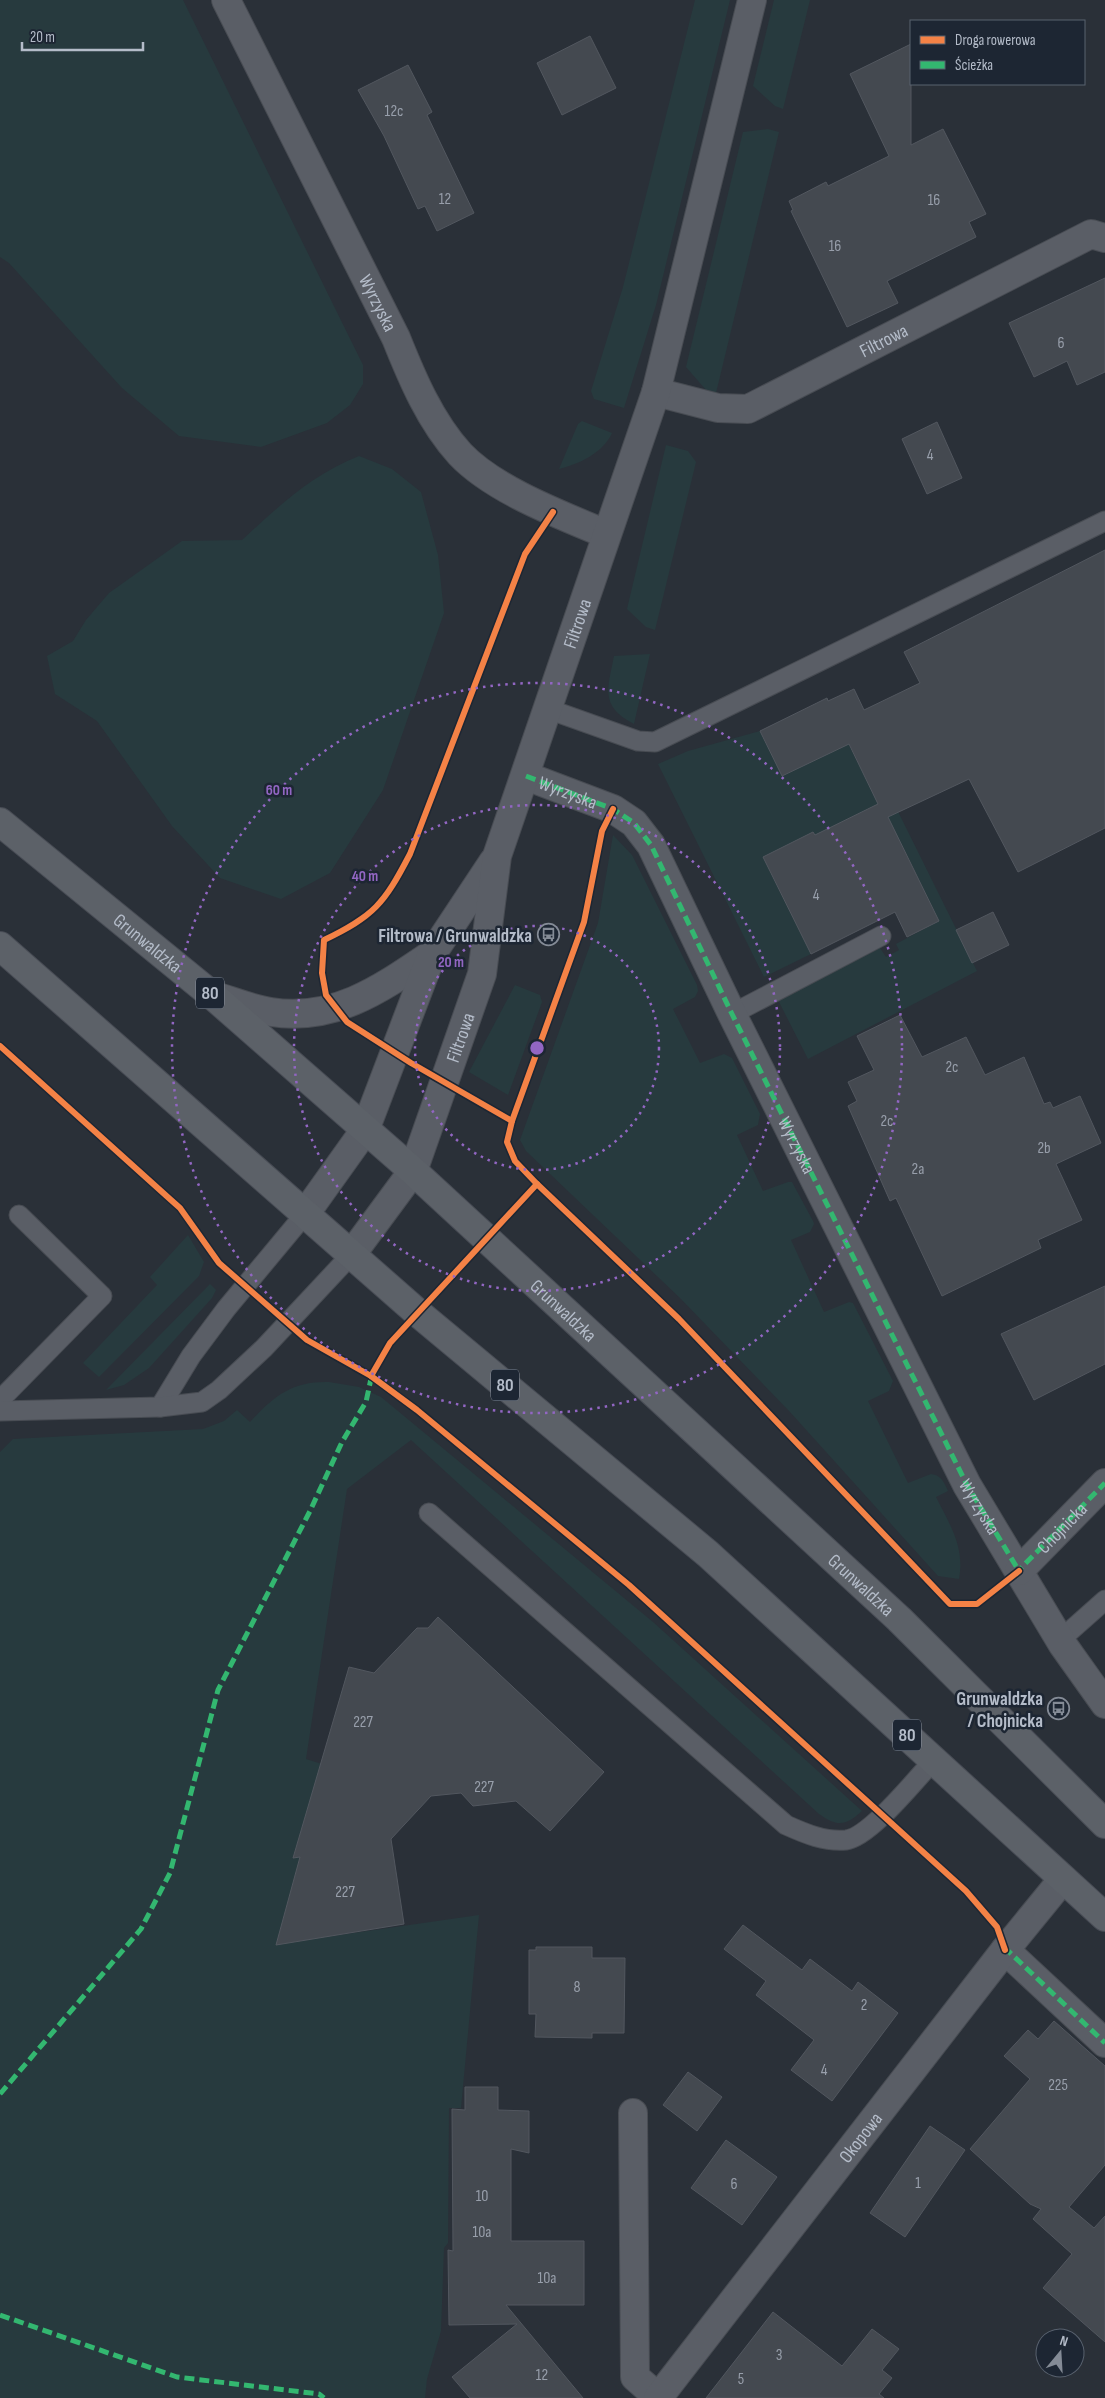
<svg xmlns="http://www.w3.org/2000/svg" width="1105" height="2398" viewBox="0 0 1105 2398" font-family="'Sofia Sans Condensed',sans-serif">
<rect width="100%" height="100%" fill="#2a3038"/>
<g fill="#273a3e">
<path d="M 0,0 L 183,0 L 363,365 L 363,384 L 350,405 L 327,423 L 261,447 L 179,436 L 122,388 L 9,263 L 0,257 Z"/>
<path d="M 695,0 L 730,0 L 656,305 L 624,408 L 594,399 L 591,391 L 623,287 Z"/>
<path d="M 774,0 L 810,0 L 783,109 L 775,106 L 753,86 Z"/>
<path d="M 768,129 L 779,132 L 716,393 L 706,390 L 686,367 L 743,132 Z"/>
<path d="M 582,421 L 612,433 C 603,453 579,464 559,469 L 578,424 Z"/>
<path d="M 666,445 L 688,451 L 696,462 L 655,630 L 646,627 L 627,609 Z"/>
<path d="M 359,456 L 392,469 L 421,492 L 438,555 L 444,613 L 383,790 L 330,873 L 281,899 L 220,878 L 172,826 L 97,721 L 55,694 L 47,656 L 73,641 L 86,620 L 109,593 L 182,541 L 242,540 C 279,506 311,475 359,456 Z"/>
<path d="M 650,654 L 634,724 C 599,706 608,688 614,656 Z"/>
<path d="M 760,731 L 782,776 L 847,741 L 858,763 L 871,757 L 977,971 L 808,1059 L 778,1000 L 880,948 L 886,957 L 899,950 L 896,944 L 939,921 L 906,853 L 815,835 L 813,832 L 763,857 L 811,954 L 764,977 L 658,764 L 688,751 Z"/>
<path d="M 613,835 L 632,855 L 697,985 L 698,991 L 695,997 L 673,1009 L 700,1063 L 724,1054 L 732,1058 L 760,1114 L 758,1125 L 737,1135 L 763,1191 L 788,1182 L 792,1182 L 813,1221 L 814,1224 L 810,1232 L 791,1240 L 824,1312 L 849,1302 L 853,1303 L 893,1381 L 889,1391 L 868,1401 L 908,1483 L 931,1474 C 941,1475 944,1482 948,1491 L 936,1497 C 950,1525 965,1547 959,1579 L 938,1576 L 790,1412 L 680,1298 L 526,1151 L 520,1140 L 598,923 Z"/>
<path d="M 515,985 L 540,995 L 542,1002 L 508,1095 L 469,1072 Z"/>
<path d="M 188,1235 L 204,1262 L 199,1276 L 99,1377 L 83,1363 L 157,1285 L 150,1277 Z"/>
<path d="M 210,1284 L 216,1290 L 212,1298 L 149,1368 L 124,1385 L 106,1390 Z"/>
<path d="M 329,1382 L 359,1387 L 381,1397 L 653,1622 L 862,1811 C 846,1826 837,1827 819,1814 L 411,1440 L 347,1489 L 306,1759 L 322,1764 L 293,1857 L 300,1857 L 277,1944 L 479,1915 L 461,2108 L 449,2108 L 448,2243 L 444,2248 L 441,2331 L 427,2379 L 425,2398 L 0,2398 L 0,1452 L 13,1439 L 203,1429 L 224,1421 L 237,1410 L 250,1422 C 274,1396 292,1381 329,1382 Z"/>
</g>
<g fill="#444950" stroke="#52575f">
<path d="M 590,36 L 616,88 L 562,115 L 537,63 Z"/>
<path d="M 911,44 L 911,145 L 943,129 L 986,214 L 969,222 L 976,237 L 887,281 L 898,303 L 847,327 L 791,211 L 793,210 L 789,201 L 826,182 L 828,186 L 889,156 L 850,74 Z"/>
<path d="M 408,65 L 432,112 L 427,115 L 474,213 L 437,231 L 425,206 L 418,209 L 384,136 L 358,90 Z"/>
<path d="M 1105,278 L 1105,372 L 1077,385 L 1067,361 L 1034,377 L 1009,323 Z"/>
<path d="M 937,422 L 962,478 L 927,494 L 902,439 Z"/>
<path d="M 1105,550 L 1105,828 L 1018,872 L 969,779 L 888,817 L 939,921 L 907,937 L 895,912 L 811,954 L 763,857 L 813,832 L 815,835 L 878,804 L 849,744 L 782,776 L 760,731 L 827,698 L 828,701 L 854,689 L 864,710 L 920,683 L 904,652 Z"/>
<path d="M 993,912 L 1009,945 L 972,963 L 956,930 Z"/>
<path d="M 900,1015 L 922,1057 L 966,1037 L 985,1075 L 1024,1057 L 1044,1104 L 1050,1102 L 1053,1108 L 1080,1096 L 1101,1143 L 1056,1164 L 1082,1220 L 1038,1240 L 1041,1248 L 942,1296 L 896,1198 L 890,1201 L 848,1106 L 857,1101 L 848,1082 L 874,1070 L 857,1036 Z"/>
<path d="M 1105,1286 L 1105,1364 L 1034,1400 L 1001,1334 Z"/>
<path d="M 438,1617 L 604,1772 L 550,1831 L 516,1801 L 473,1806 L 461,1793 L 431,1796 L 391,1839 L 404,1924 L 276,1945 L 300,1857 L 293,1858 L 349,1667 L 374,1673 L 417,1628 L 428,1628 Z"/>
<path d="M 743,1925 L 802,1970 L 810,1959 L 852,1991 L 858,1982 L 898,2013 L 832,2101 L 791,2070 L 814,2040 L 756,1995 L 766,1981 L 724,1949 Z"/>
<path d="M 536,1947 L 592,1947 L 592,1958 L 625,1958 L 624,2033 L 592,2033 L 592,2038 L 535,2037 L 536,2014 L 529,2014 L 529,1950 L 536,1950 Z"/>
<path d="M 1054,2021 L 1105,2066 L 1105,2165 L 1069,2207 L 1094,2228 L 1105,2216 L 1105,2342 L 1043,2288 L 1072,2254 L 1033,2219 L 1041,2209 L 1030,2204 L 970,2149 L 1030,2079 L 1004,2056 L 1028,2030 L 1038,2039 Z"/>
<path d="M 688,2072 L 722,2097 L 697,2131 L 663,2105 Z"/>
<path d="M 465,2087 L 498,2087 L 498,2110 L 529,2111 L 529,2153 L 511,2149 L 511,2241 L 584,2241 L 584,2305 L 506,2305 L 583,2398 L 470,2398 L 452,2377 L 517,2324 L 449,2325 L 448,2250 L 453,2251 L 452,2109 L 465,2110 Z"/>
<path d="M 930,2126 L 965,2150 L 905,2237 L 870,2213 Z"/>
<path d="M 726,2140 L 777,2177 L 742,2225 L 691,2188 Z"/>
<path d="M 773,2312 L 842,2366 L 872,2329 L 899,2349 L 882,2370 L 892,2378 L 879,2394 L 884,2398 L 706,2398 Z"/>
</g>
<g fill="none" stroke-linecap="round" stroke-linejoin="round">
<defs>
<g id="service">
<path d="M 548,709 L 638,741 L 655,742 L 1105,521"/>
<path d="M 732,1014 L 881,936"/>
<path d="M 0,1400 L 102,1296 L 19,1215"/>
<path d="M 160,1407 L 191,1356 L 226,1309 L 305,1214"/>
<path d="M 0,1411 L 160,1407 L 202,1402 L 219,1390 L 264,1348 L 351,1255"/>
<path d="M 429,1513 L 786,1825 C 806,1834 825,1842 846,1840 C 870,1837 916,1779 934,1760"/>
<path d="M 1060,1640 L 1105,1600"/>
</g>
<g id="minor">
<path id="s1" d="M 226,0 L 396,338 C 412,378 430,421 460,454 C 494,490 561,515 606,534"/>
<path id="s2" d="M 656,392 L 718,408 L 748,409 L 1091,234 L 1105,238"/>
<path d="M 526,776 L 613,809 L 634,823 L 651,845 L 732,1014 L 967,1485 L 1063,1645 L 1105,1704"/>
<path id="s3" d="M 1019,1571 L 1105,1483"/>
<path d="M 1005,1950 L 1105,2043"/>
<path d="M 633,2113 L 635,2377 L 659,2398"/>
<path id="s4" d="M 658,2398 L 1005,1950 L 1063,1879"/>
</g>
<g id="tertiary">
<path d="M 212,995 C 232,1001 251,1009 271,1012 C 335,1022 382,988 432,954"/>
<path d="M 305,1214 L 365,1130 L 432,954 L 493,862"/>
<path id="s5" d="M 351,1255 L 413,1171 L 482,974 L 497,856 L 656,392 L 752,0"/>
</g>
<g id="primary">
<path id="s6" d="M 0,822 L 212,995 L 413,1171 L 899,1619 L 1105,1824"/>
<path d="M 0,946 L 418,1313 L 708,1554 L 1105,1917"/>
</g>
</defs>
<use href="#service" stroke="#484c53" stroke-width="21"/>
<use href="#minor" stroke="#484c53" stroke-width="30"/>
<use href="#tertiary" stroke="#484c53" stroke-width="30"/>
<use href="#primary" stroke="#484c55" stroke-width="30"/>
<use href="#service" stroke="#5a5e66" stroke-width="19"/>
<use href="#minor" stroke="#5a5e66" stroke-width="28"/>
<use href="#tertiary" stroke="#5a5e66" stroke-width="28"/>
<use href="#primary" stroke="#5c6168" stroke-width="28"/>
<g stroke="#33b770" stroke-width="5" stroke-dasharray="10 5" stroke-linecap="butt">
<path id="s7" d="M 526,776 L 613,809 L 634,823 L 651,845 L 732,1014 L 967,1485 L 1019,1571"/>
<path d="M 1015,1574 L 1105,1483"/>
<path d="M 1004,1947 L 1105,2043"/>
<path d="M 0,2094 L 141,1929 L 170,1873 L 218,1690 L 310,1511 L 342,1442 L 366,1402 L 372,1374"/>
<path d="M 0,2315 L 177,2377 L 319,2394 L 324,2398"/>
</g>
<defs>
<g id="cycleway">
<path d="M 613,809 L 602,831 L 584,922 L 512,1121 L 507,1142 L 515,1161 L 537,1184 L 679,1319 L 950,1604 L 977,1604 L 1019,1571"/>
<path d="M 0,1046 L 171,1200 L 180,1208 L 219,1263 L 307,1340 L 371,1376 L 417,1410 L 629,1585 L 966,1891 L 997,1927 L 1005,1950"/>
<path d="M 512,1121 L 411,1063 L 347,1022 L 326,995 L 322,973 L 324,940 C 374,916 384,904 410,854 L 525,554 L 553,512"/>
<path d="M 371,1376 L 390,1343 L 537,1184"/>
</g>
</defs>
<use href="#cycleway" stroke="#1d2633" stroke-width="9"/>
<use href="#cycleway" stroke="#f48246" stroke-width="6"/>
</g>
<g fill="none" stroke="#9266c3" stroke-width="2.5" stroke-dasharray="2.5 5">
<circle cx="537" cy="1048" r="122"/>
<circle cx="537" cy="1048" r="243"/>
<circle cx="537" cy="1048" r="365"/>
</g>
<defs>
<symbol id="bus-ring" viewBox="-11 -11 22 22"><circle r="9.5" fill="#1d2633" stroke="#848b96" stroke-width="1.5"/><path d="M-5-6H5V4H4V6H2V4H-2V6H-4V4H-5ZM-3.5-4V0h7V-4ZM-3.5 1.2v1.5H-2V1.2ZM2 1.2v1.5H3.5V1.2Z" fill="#848b96"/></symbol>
</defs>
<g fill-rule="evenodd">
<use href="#bus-ring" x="536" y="922" width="25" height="25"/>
<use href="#bus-ring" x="1046" y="1696" width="25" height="25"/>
</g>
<g text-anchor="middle" stroke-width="5" stroke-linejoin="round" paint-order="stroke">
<g font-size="16" fill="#989fab">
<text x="394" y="116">12c</text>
<text x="445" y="204">12</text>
<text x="934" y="205">16</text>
<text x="835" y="251">16</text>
<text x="1061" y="348">6</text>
<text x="930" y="460">4</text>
<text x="816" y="900">4</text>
<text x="952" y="1072">2c</text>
<text x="887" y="1126">2c</text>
<text x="1044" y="1153">2b</text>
<text x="918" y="1174">2a</text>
<text x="363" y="1727">227</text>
<text x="484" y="1792">227</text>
<text x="345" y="1897">227</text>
<text x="577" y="1992">8</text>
<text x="864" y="2010">2</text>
<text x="824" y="2075">4</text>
<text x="1058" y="2090">225</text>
<text x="918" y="2188">1</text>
<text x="734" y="2189">6</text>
<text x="482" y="2201">10</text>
<text x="482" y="2237">10a</text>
<text x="547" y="2283">10a</text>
<text x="779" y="2360">3</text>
<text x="542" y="2380">12</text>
<text x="741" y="2384">5</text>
</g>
<g fill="#1d2633" stroke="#878f9c" stroke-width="1">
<rect x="196" y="977.5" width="28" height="31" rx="4"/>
<rect x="491" y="1369.5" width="28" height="31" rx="4"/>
<rect x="893" y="1719.5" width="28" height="31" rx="4"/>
</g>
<g font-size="18" font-weight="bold" fill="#b4bcc9">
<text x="210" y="999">80</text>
<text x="505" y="1391">80</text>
<text x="907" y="1741">80</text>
</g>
<g font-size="19" fill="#b4bcc9" stroke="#1d2633">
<text dy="7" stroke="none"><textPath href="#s1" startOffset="339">Wyrzyska</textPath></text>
<text dy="7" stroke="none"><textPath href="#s2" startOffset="246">Filtrowa</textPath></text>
<text dy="7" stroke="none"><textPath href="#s5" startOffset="678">Filtrowa</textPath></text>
<text dy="7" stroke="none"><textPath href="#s7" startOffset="45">Wyrzyska</textPath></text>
<text dy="7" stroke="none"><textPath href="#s6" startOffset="191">Grunwaldzka</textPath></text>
<text dy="7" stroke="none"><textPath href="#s5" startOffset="246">Filtrowa</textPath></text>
<text dy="7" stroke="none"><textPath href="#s7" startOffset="480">Wyrzyska</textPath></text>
<text dy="7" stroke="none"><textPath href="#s6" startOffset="746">Grunwaldzka</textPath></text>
<text dy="7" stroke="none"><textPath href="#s7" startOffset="885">Wyrzyska</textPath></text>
<text dy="7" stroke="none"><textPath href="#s3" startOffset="61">Chojnicka</textPath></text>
<text dy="7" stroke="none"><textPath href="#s6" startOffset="1151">Grunwaldzka</textPath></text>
<text dy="7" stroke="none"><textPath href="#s4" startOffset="330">Okopowa</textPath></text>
</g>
<g font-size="19" font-weight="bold" fill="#b4bcc9" stroke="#1d2633" text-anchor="end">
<text x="532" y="942">Filtrowa / Grunwaldzka</text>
<text x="1043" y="1705">Grunwaldzka<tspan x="1043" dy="22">/ Chojnicka</tspan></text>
</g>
</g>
<circle cx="537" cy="1048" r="8" fill="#9266c3" stroke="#1d2633" stroke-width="2.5"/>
<g font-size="15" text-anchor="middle" font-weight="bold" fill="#9266c3" stroke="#1d2633" stroke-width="5" stroke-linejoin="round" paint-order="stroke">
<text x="279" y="795">60 m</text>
<text x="365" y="881">40 m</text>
<text x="451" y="967">20 m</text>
</g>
<rect x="910" y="20" width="175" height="65" fill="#1d2633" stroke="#59626f"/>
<rect x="920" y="36" width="25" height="8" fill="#f48246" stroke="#59626f"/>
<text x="955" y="45" font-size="15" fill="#b4bcc9">Droga rowerowa</text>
<rect x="920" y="61" width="25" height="8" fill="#33b770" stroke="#59626f"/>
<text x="955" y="70" font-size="15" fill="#b4bcc9">Ścieżka</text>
<g transform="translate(1060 2353) rotate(18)"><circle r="24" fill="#1d2633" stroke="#59626f"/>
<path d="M0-4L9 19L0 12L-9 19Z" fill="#848b96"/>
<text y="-8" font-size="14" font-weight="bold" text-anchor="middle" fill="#b4bcc9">N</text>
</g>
<path d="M22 42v8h121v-8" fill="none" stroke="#b4bcc9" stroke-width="2.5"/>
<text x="30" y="42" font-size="15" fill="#b4bcc9" stroke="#1d2633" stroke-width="4" paint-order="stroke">20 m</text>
</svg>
